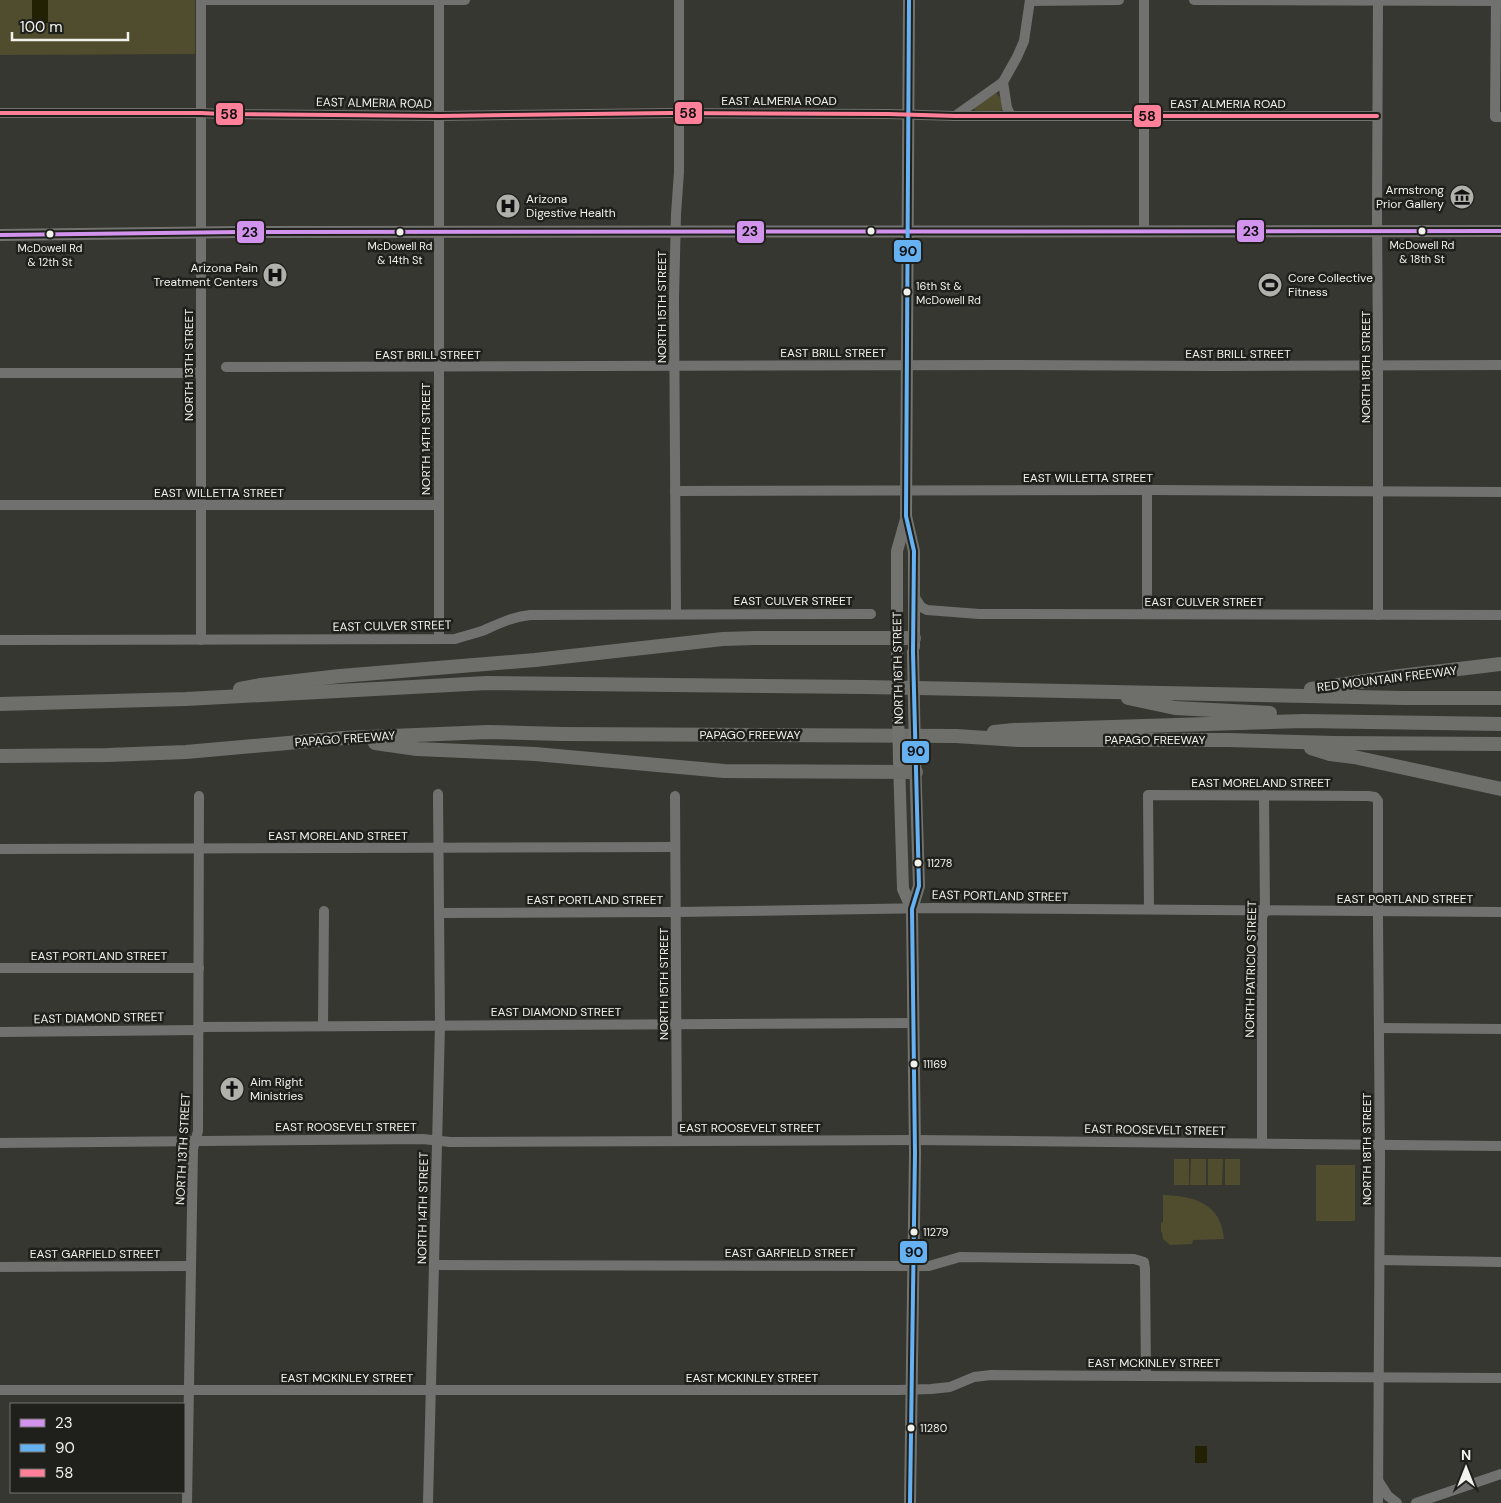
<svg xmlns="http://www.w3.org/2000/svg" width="1501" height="1503" viewBox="0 0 1501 1503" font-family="'DM Sans',sans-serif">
<rect width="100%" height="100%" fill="#373732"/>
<g fill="#4f4d2e">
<path d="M 0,0 L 195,0 L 195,54 L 0,55 Z"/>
<path d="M 994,93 C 1002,94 1003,105 1001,112 L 975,112 L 974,108 Z"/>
<rect x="1174" y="1159" width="15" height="26"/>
<path d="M 1191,1159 L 1206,1159 L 1206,1185 L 1190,1185 Z"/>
<path d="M 1208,1159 L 1223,1159 L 1222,1185 L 1208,1185 Z"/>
<rect x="1225" y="1159" width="15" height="26"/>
<rect x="1316" y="1165" width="39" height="56"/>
<path d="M 1163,1195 C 1194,1196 1221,1203 1224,1239 L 1193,1240 L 1192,1244 L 1170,1245 L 1163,1239 L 1162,1232 L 1161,1232 L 1161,1223 L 1163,1222 Z"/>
</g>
<g fill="#232104">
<rect x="32" y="0" width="16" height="23"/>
<rect x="1195" y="1446" width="12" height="17"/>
</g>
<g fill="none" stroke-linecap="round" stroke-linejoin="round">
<g stroke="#71716f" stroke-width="10">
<path d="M 201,0 L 201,640"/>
<path d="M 201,0 L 465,0"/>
<path d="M 1194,0 L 1501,1"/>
<path d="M 1378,0 L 1377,215 L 1378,353 L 1378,615"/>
<path d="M 1496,0 L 1495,117 L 1501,117"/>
<path d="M 1030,1 L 1119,0"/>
<path d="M 1003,82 L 1007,108 L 1011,116"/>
<path d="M 0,113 L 201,113 L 222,114 L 439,116 L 670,113 L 888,114 L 955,116 L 1377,116"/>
<path d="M 955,116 L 1003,82 L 1017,57 L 1024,41 L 1030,0"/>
<path d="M 1144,232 L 1144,0"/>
<path d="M 226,367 L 1003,365 L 1219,366 L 1501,365"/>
<path d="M 0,373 L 201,373"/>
<path d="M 675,491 L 1154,490 L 1501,492"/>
<path d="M 0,505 L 438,505"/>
<path d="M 914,596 L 921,607 L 927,610 L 979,614 L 1501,615"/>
<path d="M 676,614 L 674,299 L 676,214 L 679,172 L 679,0"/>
<path d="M 1147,614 L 1147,490"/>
<path d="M 439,639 L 439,0"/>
<path d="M 0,640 L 455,639 C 464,636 473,634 482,631 C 498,624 512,617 530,615 L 871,614"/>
<path d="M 675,796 L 677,1141"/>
<path d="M 0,849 L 675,847"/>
<path d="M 1149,909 L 1148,795 L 1368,796 L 1375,797 L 1378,801 L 1378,919 L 1380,1159 L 1378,1503"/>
<path d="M 439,913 L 676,912 L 933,908 L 1501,912"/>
<path d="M 0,968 L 199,968"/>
<path d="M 323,1026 L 324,911"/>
<path d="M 199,1027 L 914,1023"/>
<path d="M 1379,1028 L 1501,1029"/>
<path d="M 0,1032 L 199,1030"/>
<path d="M 0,1143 L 423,1139 L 450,1142 L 915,1140 L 1501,1146"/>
<path d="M 1262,1143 L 1262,917 L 1265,911 L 1264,795"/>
<path d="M 1380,1260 L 1501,1262"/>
<path d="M 434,1265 L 929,1266 L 960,1257 L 1134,1259 L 1144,1262 L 1145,1269 L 1146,1376"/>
<path d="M 0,1267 L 190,1266"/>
<path d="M 0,1390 L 898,1390 L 931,1389 L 950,1387 L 974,1377 L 991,1375 L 1501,1378"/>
<path d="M 1379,1482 L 1388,1496 L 1397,1503"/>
<path d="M 187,1503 L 193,1149 L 198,1131 L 199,796"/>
<path d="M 428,1503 L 440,1025 L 438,794"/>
<path d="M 1416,1503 L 1501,1474"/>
</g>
<g stroke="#72726e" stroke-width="12">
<path d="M 909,0 L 906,516 L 914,551 L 914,647"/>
<path d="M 0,235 L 239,232 L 1501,231"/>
<path d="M 897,652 L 897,551 L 906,519"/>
<path d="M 899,762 L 903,889 L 912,909"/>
<path d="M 910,1503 L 915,1153 L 912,909 L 919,886 L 915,757"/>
</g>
<g stroke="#6e6e6a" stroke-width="14">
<path d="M 240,689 L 261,685 L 340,676 L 535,660 L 723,639 L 755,638 L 914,638"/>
<path d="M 1311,689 L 1400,676 L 1501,664"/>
<path d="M 1128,698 L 1175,708 L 1270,713"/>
<path d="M 0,704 L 186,699 L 487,683 L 865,687 L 1404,698 L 1501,698"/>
<path d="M 994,732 L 1014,730 L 1304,721 L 1501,724"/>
<path d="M 375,743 L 417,749 L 535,754 L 724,771 L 916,772"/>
<path d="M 1311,748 L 1330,754 L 1354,757 L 1501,789"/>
<path d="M 0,756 L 108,755 L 186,752 L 344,738 L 488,732 L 562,734 L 956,736 L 1019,740 L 1228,740 L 1335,743 L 1501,744"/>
</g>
<g stroke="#72726e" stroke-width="12">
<path d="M 897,652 L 899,762"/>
<path d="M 913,652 L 915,757"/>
</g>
<defs>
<path id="bus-1" d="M 0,235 L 239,232 L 1501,231"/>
<path id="bus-2" d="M 909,0 L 906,516 L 914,551 L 913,652 L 919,886 L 912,909 L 915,1153 L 910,1503"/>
<path id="bus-3" d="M 0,113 L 201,113 L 222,114 L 439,116 L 670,113 L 888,114 L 955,116 L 1377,116"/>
</defs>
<use href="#bus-1" stroke="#1f1f1c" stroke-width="8"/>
<use href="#bus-2" stroke="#1f1f1c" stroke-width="8"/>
<use href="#bus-3" stroke="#1f1f1c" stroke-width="8"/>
<use href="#bus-1" stroke="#d193ec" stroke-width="4"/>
<use href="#bus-2" stroke="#66b1f2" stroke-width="4"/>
<use href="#bus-3" stroke="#ff8098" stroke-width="4"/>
</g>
<defs>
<symbol id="museum-disc" viewBox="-11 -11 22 22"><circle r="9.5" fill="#b1b1ab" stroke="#1f1f1c"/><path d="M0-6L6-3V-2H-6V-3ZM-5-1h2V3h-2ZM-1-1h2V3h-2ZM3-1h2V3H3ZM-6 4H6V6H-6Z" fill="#111"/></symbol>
<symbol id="hospital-disc" viewBox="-11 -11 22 22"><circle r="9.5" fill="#b1b1ab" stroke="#1f1f1c"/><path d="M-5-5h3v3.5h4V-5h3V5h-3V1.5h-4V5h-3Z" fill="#111"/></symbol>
<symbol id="stadium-disc" viewBox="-11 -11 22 22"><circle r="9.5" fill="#b1b1ab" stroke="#1f1f1c"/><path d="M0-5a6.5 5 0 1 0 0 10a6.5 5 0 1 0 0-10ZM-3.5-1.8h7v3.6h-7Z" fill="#111"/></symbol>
<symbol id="church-disc" viewBox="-11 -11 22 22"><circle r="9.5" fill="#b1b1ab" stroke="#1f1f1c"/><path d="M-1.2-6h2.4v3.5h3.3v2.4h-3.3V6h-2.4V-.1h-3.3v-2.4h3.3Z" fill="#111"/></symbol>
</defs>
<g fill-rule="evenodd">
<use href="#museum-disc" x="1448" y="183" width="28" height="28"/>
<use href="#hospital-disc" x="494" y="192" width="28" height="28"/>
<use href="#hospital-disc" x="261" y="261" width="28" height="28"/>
<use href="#stadium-disc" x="1256" y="271" width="28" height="28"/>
<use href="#church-disc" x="218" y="1075" width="28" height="28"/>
</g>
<g fill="#f2f2ec" stroke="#1f1f1c" stroke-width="2">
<circle cx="871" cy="231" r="4.5"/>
<circle cx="1422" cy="231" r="4.5"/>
<circle cx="400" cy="232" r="4.5"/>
<circle cx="50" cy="234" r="4.5"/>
<circle cx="907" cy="292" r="4.5"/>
<circle cx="918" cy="863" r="4.5"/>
<circle cx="914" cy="1064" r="4.5"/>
<circle cx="914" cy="1232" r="4.5"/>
<circle cx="911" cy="1428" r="4.5"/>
</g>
<g text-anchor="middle" stroke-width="5" stroke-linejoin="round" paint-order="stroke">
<g font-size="11" fill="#f2f2ec" stroke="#1f1f1c" text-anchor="start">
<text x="1422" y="249" text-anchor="middle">McDowell Rd<tspan x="1422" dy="14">&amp; 18th St</tspan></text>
<text x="400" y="250" text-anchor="middle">McDowell Rd<tspan x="400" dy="14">&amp; 14th St</tspan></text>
<text x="50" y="252" text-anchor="middle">McDowell Rd<tspan x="50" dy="14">&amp; 12th St</tspan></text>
<text x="916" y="290">16th St &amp;<tspan x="916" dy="14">McDowell Rd</tspan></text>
<text x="927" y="867">11278</text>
<text x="923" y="1068">11169</text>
<text x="923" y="1236">11279</text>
<text x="920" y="1432">11280</text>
</g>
<g font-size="12" fill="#f2f2ec" stroke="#1f1f1c">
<text x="779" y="105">EAST ALMERIA ROAD</text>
<text transform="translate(374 103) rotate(1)" y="4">EAST ALMERIA ROAD</text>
<text x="1228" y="108">EAST ALMERIA ROAD</text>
<text transform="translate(662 307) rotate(-90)" y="4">NORTH 15TH STREET</text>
<text x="833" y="357">EAST BRILL STREET</text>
<text x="1238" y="358">EAST BRILL STREET</text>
<text x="428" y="359">EAST BRILL STREET</text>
<text transform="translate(189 365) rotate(-90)" y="4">NORTH 13TH STREET</text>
<text transform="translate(1366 367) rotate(-90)" y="4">NORTH 18TH STREET</text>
<text transform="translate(426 439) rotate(-90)" y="4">NORTH 14TH STREET</text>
<text x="1088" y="482">EAST WILLETTA STREET</text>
<text x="219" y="497">EAST WILLETTA STREET</text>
<text x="793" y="605">EAST CULVER STREET</text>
<text x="1204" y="606">EAST CULVER STREET</text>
<text transform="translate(392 626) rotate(-1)" y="4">EAST CULVER STREET</text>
<text transform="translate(898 668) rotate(-91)" y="4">NORTH 16TH STREET</text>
<text transform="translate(1387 679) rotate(-7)" y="4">RED MOUNTAIN FREEWAY</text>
<text x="750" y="739">PAPAGO FREEWAY</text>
<text transform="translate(345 739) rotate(-4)" y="4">PAPAGO FREEWAY</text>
<text x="1155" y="744">PAPAGO FREEWAY</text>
<text x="1261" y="787">EAST MORELAND STREET</text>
<text x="338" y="840">EAST MORELAND STREET</text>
<text transform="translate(1000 896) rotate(1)" y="4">EAST PORTLAND STREET</text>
<text x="1405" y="903">EAST PORTLAND STREET</text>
<text x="595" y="904">EAST PORTLAND STREET</text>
<text x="99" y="960">EAST PORTLAND STREET</text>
<text transform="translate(1251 969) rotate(-89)" y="4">NORTH PATRICIO STREET</text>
<text transform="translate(664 984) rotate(-90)" y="4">NORTH 15TH STREET</text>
<text x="556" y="1016">EAST DIAMOND STREET</text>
<text transform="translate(99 1018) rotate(-1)" y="4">EAST DIAMOND STREET</text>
<text x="346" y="1131">EAST ROOSEVELT STREET</text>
<text x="750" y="1132">EAST ROOSEVELT STREET</text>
<text transform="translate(1155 1130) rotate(1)" y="4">EAST ROOSEVELT STREET</text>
<text transform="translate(183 1149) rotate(-87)" y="4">NORTH 13TH STREET</text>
<text transform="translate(1367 1149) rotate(-90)" y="4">NORTH 18TH STREET</text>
<text transform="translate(423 1208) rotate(-89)" y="4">NORTH 14TH STREET</text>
<text x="790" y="1257">EAST GARFIELD STREET</text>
<text x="95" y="1258">EAST GARFIELD STREET</text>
<text x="1154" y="1367">EAST MCKINLEY STREET</text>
<text x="347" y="1382">EAST MCKINLEY STREET</text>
<text x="752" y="1382">EAST MCKINLEY STREET</text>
</g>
<g font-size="12" fill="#f2f2ec" stroke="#1f1f1c" text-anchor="start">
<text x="1444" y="194" text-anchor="end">Armstrong<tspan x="1444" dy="14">Prior Gallery</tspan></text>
<text x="526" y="203">Arizona<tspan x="526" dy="14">Digestive Health</tspan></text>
<text x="258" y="272" text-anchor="end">Arizona Pain<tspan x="258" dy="14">Treatment Centers</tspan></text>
<text x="1288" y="282">Core Collective<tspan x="1288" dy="14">Fitness</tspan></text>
<text x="250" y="1086">Aim Right<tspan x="250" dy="14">Ministries</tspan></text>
</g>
</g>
<g stroke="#1f1f1c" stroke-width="2">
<rect x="674" y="101" width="29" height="24" rx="5" fill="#ff8098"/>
<rect x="215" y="102" width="29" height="24" rx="5" fill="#ff8098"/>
<rect x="1133" y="104" width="29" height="24" rx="5" fill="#ff8098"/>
<rect x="1236" y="219" width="29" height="24" rx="5" fill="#d193ec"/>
<rect x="736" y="220" width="29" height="24" rx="5" fill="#d193ec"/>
<rect x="236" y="220" width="29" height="24" rx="5" fill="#d193ec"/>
<rect x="893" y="239" width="29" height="24" rx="5" fill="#66b1f2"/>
<rect x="901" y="740" width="29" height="24" rx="5" fill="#66b1f2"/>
<rect x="899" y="1240" width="29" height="24" rx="5" fill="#66b1f2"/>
</g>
<g font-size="14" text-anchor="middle" font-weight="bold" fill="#111">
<text x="688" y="118">58</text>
<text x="229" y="119">58</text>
<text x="1147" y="121">58</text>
<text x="1251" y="236">23</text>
<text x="750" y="236">23</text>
<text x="250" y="237">23</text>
<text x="908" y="256">90</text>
<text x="916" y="756">90</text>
<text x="914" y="1257">90</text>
</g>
<rect x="10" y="1403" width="175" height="90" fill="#1f1f1c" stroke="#73736f"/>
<rect x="20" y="1419" width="25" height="8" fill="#d193ec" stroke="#73736f"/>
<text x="55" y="1428" font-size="15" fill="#f2f2ec">23</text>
<rect x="20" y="1444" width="25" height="8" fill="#66b1f2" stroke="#73736f"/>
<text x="55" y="1453" font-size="15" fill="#f2f2ec">90</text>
<rect x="20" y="1469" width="25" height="8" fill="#ff8098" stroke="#73736f"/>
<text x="55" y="1478" font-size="15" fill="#f2f2ec">58</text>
<g transform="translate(1466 1468)" stroke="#1f1f1c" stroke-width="4" paint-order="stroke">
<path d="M0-4L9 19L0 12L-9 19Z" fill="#f2f2ec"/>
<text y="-8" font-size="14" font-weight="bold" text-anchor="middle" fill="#f2f2ec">N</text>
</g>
<path d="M12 32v8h116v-8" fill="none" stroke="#f2f2ec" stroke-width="2.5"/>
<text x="20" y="32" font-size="15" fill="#f2f2ec" stroke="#1f1f1c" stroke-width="4" paint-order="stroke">100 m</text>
</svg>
